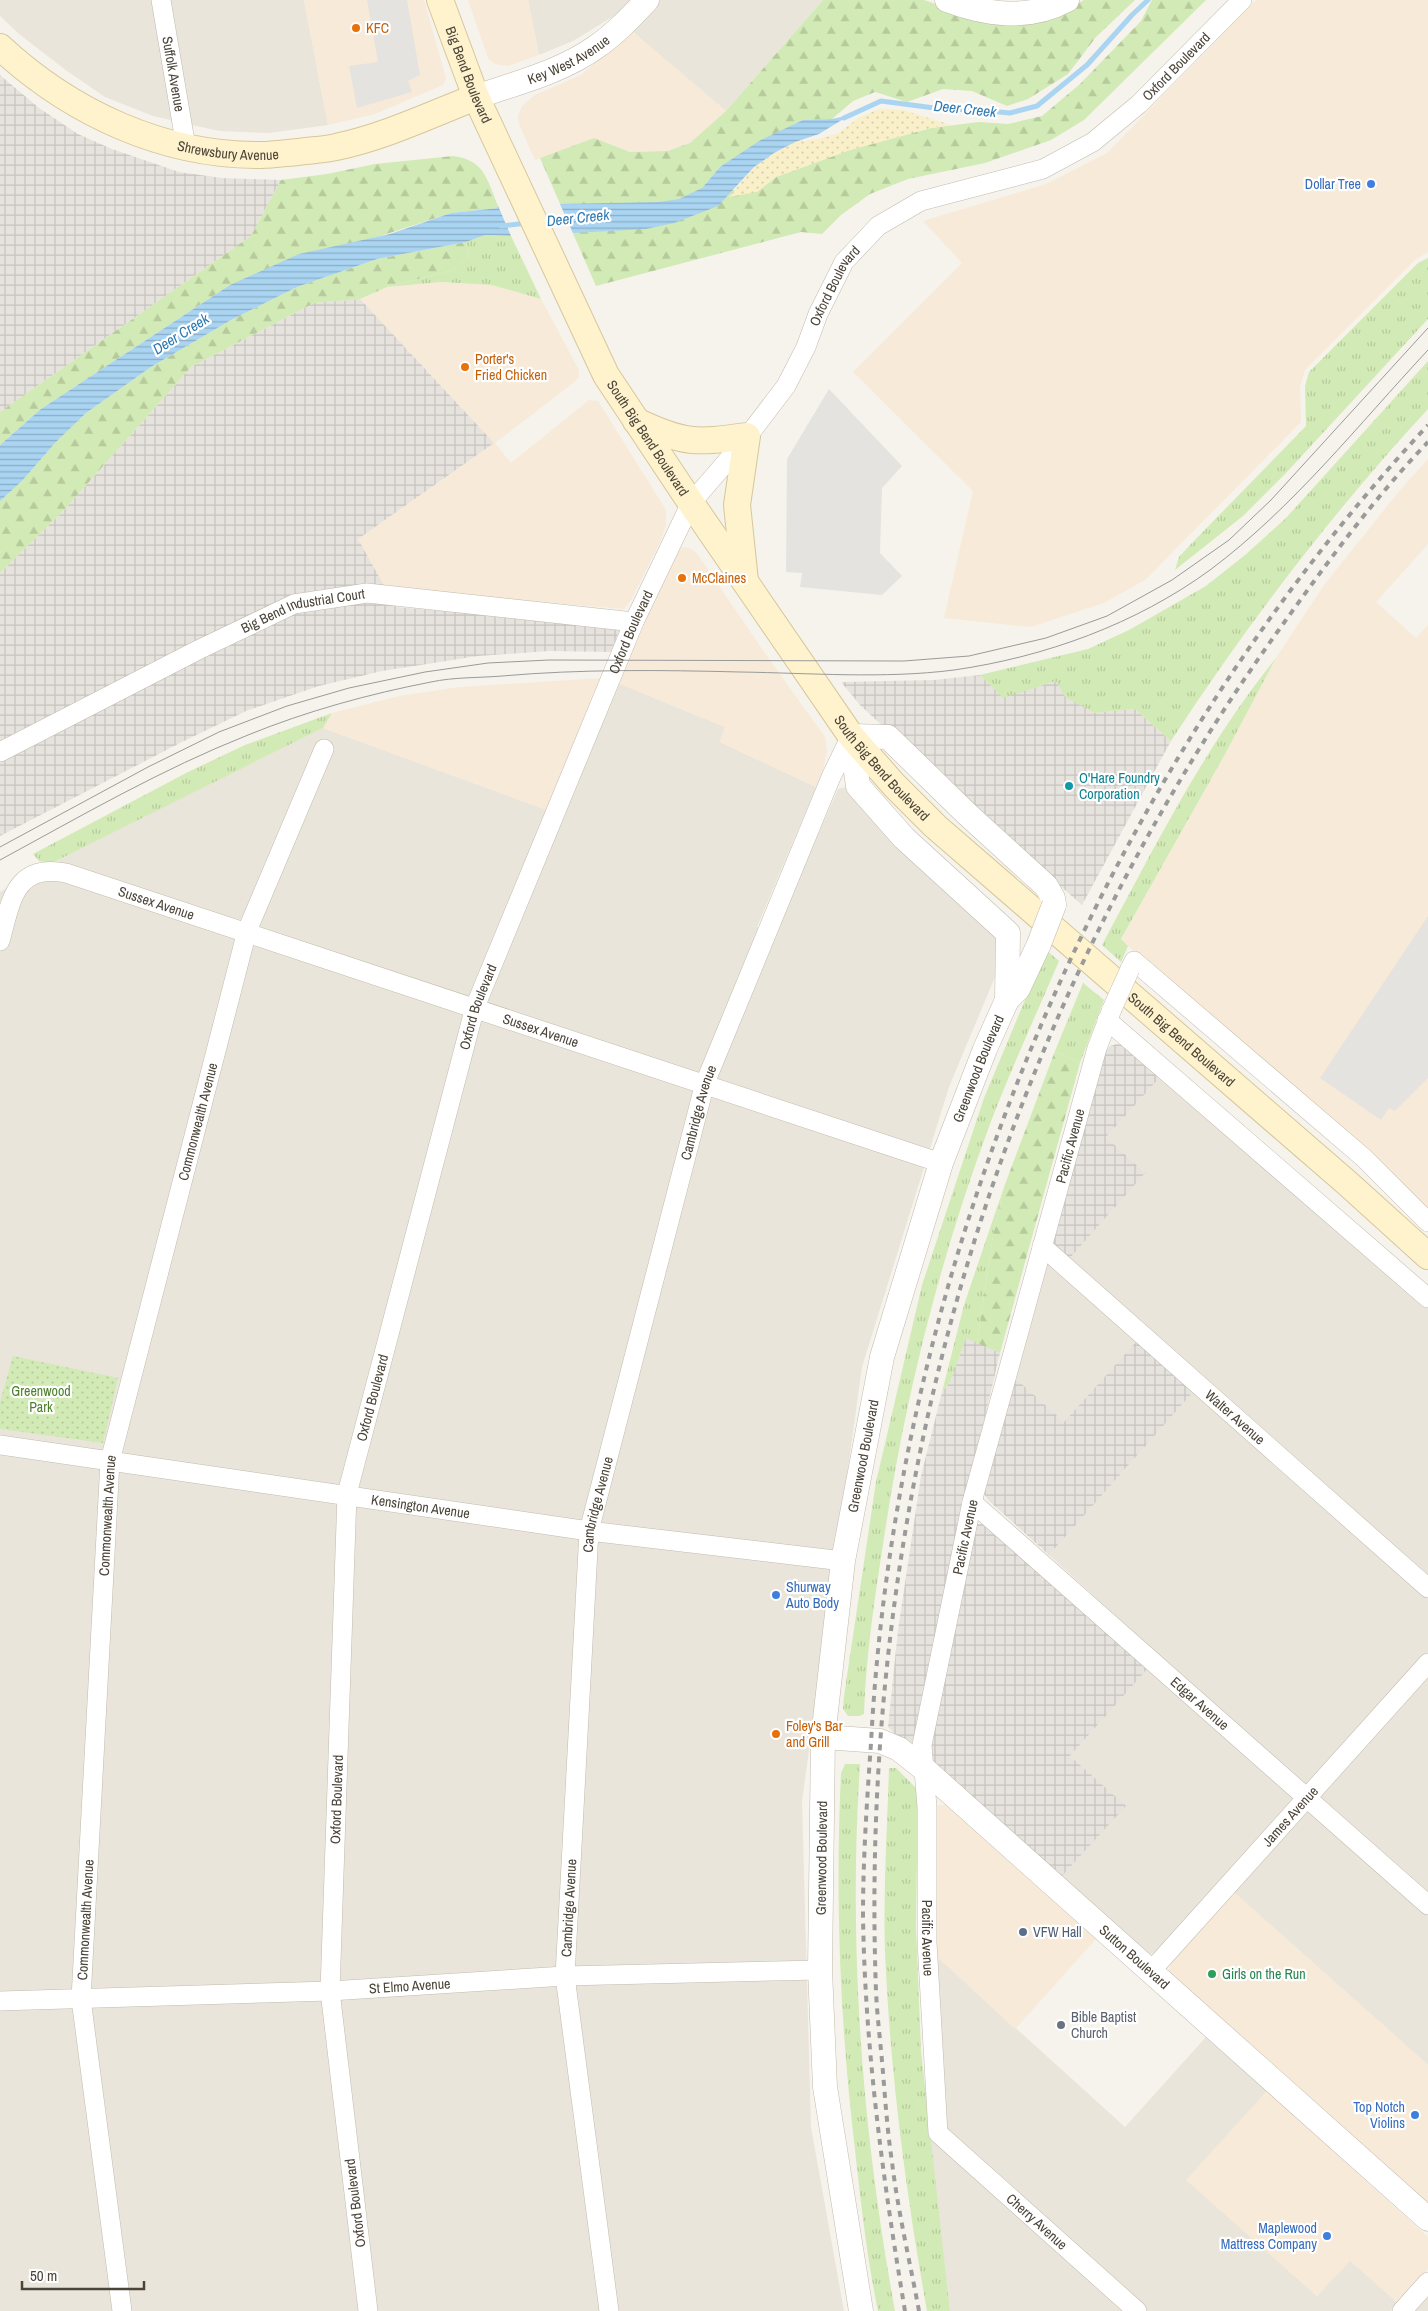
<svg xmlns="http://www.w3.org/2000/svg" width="1428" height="2311" viewBox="0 0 1428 2311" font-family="'Archivo Narrow',sans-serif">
<defs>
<pattern id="industrial-grid" width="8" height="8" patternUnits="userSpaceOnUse" patternTransform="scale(1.25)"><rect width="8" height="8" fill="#e6e2dd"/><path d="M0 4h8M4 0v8" fill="none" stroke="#c7c3be"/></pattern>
<pattern id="grass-tufts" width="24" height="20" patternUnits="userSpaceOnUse" patternTransform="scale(1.25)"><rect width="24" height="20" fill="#d2eab5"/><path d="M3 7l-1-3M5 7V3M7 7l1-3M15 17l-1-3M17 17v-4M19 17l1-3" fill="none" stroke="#b6ca9c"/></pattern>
<pattern id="forest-firs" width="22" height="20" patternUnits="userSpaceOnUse" patternTransform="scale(1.25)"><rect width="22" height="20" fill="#d2eab5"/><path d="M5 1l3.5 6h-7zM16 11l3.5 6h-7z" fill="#b6ca9c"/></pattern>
<pattern id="sand-dots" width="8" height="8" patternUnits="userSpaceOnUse" patternTransform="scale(1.25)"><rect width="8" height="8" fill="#f9efc9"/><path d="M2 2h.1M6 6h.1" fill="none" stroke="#d7cead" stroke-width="1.8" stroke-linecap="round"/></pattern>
<pattern id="park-dots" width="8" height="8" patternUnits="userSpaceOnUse" patternTransform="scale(1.25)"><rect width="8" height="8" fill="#d2eab5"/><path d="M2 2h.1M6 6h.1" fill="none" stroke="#b6ca9c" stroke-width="1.8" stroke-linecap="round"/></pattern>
<pattern id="water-rules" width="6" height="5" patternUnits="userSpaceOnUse" patternTransform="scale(1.25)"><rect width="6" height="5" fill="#a9d4f2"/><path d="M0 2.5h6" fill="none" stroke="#8caec5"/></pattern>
</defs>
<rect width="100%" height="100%" fill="#f6f3ec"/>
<g fill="#eae5da">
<path d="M 0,0 L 304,0 L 328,125 L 269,133 L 219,131 L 153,116 L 105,97 L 67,71 L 19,34 L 0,16 Z"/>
<path d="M 528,0 L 823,0 L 726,111 L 614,16 L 573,41 L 539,55 Z"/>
<path d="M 618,683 L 725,727 L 720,742 L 816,787 L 757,927 L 775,933 L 835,796 L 838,789 L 845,787 L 996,937 L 1000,965 L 949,1087 L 862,1367 L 802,1801 L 811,2127 L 844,2311 L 0,2311 L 0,892 L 75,851 L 323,728 L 547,810 L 520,875 L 537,882 Z"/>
<path d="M 1163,1074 L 1428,1305 L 1428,2065 L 1221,1881 L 1154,1953 L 1147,1955 L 1062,1876 L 1125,1806 L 1070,1756 L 1159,1655 L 1049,1555 L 1204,1379 L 1064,1422 L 1013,1376 L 1043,1265 L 1145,1173 L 1106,1137 Z"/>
<path d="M 933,1953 L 1125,2127 L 1206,2037 L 1267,2091 L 1187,2180 L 1317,2296 L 1350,2260 L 1398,2303 L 1391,2311 L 1146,2311 L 946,2132 Z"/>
<path d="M 930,2139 L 1124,2311 L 950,2311 Z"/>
<path d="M 1428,2293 L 1428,2311 L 1412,2311 Z"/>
</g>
<g fill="#f7ead8">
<path d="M 304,0 L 424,0 L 446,78 L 443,85 L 375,114 L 328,125 Z"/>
<path d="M 468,0 L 528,0 L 539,55 L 508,66 L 495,64 L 488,58 Z"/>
<path d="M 1256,0 L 1428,0 L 1428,252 L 1415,260 L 1305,370 L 1300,386 L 1301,422 L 1145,580 L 1104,603 L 1031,627 L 944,618 L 973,491 L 853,372 L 962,263 L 923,221 L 1046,184 L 1107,153 Z"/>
<path d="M 632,31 L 726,111 L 690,143 L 668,151 L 630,152 L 594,138 L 535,160 L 519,124 L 518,116 L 522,106 L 535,95 L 581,75 Z"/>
<path d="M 441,282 L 492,285 L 541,299 L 579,370 L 578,378 L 568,387 L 495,443 L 511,463 L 589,400 L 598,401 L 666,510 L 666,525 L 660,542 L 631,600 L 624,609 L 386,589 L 358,539 L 494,443 L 360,299 L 387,287 Z"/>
<path d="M 1428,459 L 1428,544 L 1376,602 L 1416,638 L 1428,625 L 1428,1213 L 1336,1128 L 1121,940 L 1224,756 L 1276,658 L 1324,585 L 1400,490 Z"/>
<path d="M 684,547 L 691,549 L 698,555 L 762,649 L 825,737 L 827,751 L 823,770 L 816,787 L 720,742 L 725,727 L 618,683 L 674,557 L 678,550 Z"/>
<path d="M 602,678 L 547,810 L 323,728 L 332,713 L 399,696 L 459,687 Z"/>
<path d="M 938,1805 L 946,1805 L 1096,1939 L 1015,2029 L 933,1953 L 935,1809 Z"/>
<path d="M 1235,1893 L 1428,2065 L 1428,2205 L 1174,1979 L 1169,1970 L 1171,1962 Z"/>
<path d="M 1267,2091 L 1428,2237 L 1428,2269 L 1398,2303 L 1350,2261 L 1317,2296 L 1186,2180 Z"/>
</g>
<g fill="url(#industrial-grid)">
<path d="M 0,75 L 39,108 L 78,134 L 112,149 L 179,172 L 222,178 L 281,180 L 251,236 L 0,412 Z"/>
<path d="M 360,299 L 494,443 L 358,539 L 396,607 L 621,626 L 611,652 L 549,651 L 478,656 L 382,671 L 319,686 L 246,711 L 182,742 L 0,836 L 0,573 L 64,510 L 191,367 L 314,303 Z"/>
<path d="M 980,675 L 1003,697 L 1056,681 L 1095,713 L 1135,709 L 1171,741 L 1082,905 L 974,811 L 905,747 L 860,705 L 841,682 L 934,680 Z"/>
<path d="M 1117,1044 L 1124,1045 L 1163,1074 L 1106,1137 L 1145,1173 L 1069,1259 L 1053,1244 L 1052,1237 L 1102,1055 L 1110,1046 Z"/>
<path d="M 966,1337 L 1000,1353 L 952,1556 L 915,1738 L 912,1744 L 900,1739 L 888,1727 L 898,1630 L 921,1476 L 942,1392 L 950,1382 Z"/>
<path d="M 1137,1341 L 1193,1392 L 1049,1555 L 988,1500 L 983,1492 L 1013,1376 L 1064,1422 Z"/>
<path d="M 977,1524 L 985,1524 L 1149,1667 L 1070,1756 L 1126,1806 L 1062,1876 L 930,1761 L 928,1746 L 974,1532 Z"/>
</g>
<g fill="url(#grass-tufts)">
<path d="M 485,235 L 511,236 L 541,299 L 492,285 L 441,282 L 387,287 L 453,270 L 469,256 L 466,242 Z"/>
<path d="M 1428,258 L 1428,319 L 1286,473 L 1243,516 L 1175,570 L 1179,557 L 1191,544 L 1306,426 L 1305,386 L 1309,372 L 1418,263 Z"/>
<path d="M 1428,361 L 1428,409 C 1333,512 1247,624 1171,741 L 1135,709 L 1095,713 L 1065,697 L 1056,681 L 1003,698 L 980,675 L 1088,649 L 1129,630 L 1206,586 L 1245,555 L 1286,518 Z"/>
<path d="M 1276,658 L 1224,756 L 1121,939 L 1128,946 L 1121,962 L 1102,945 C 1155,846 1205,746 1276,658 Z"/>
<path d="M 332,713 L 323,728 L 52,863 L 39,861 L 33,854 L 188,772 L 245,745 Z"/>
<path d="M 1046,950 L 1059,961 C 1036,1015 1011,1069 990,1124 C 940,1258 905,1397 884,1538 C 875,1596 866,1654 864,1714 L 859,1716 L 848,1716 L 843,1709 L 844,1696 L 876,1482 L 922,1285 L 984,1098 Z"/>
<path d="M 1083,983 L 1104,1000 L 1080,1063 L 1055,1051 Z"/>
<path d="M 1004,1187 L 993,1236 L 977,1343 L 966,1338 L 950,1382 L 942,1392 L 964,1305 Z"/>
<path d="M 845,1764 L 860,1764 C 848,1947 862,2131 895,2311 L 878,2311 C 867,2258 861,2204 855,2150 C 840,2022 835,1901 841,1773 Z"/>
<path d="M 889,1768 L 896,1768 L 918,1790 L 916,1926 L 921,2051 L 950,2311 L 927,2311 C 907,2199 892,2087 886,1973 C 882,1905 887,1836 889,1768 Z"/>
</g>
<g fill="url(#forest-firs)">
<path d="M 823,0 L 924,0 L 998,25 L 1025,24 L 1060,14 L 1084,0 L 1135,0 L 1096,37 L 1068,74 L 1028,99 L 1007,106 L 972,91 L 943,89 L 907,102 L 875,92 L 853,101 L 832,119 L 803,120 L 720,167 L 702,188 L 757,192 L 776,177 L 850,150 L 931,128 L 979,122 L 1008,124 L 1042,116 L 1080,84 L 1141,21 L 1152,0 L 1206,0 L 1084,120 L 1051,140 L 985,163 L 908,179 L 870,194 L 841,215 L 822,234 L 801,232 L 596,286 L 540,158 L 594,138 L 630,152 L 668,151 L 690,143 L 726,111 Z"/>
<path d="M 453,156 C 486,160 487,181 499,208 L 451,213 L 230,285 L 41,409 L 0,445 L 0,412 L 251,236 L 281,180 L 327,174 L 375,164 Z"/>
<path d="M 466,242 L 469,256 L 453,270 L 387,287 L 360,299 L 314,303 L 191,367 L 64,510 L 0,573 L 0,501 L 22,481 L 55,443 L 86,413 L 151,367 L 231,320 L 297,287 L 377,259 Z"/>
<path d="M 1055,1051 L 1080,1063 L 1000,1353 L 977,1343 L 993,1236 L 1004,1187 Z"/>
</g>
<path fill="url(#sand-dots)" d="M 879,109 L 903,110 L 951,125 L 931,128 L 850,150 L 776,177 L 757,192 L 729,197 L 754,167 L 774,153 L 795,142 L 818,139 L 837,134 L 860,117 Z"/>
<path fill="url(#park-dots)" d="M 13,1356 L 118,1378 L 103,1443 L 0,1429 L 0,1402 Z"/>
<g fill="#e5e3e0">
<path d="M 367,0 L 407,0 L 420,75 L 408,81 L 412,92 L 357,108 L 349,66 L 378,62 Z"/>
<path d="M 829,389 L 902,466 L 882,488 L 880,553 L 902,576 L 882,595 L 800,587 L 802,573 L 786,572 L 787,459 Z"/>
<path d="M 1428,916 L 1428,1078 L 1395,1111 L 1389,1108 L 1381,1120 L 1320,1078 Z"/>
</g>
<g fill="url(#water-rules)">
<path d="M 850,115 L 819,134 L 795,142 L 774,153 L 754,167 L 718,206 L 674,223 L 646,229 L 573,233 L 560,204 L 659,202 L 679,199 L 702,188 L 720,167 L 759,141 L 803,120 L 832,119 Z"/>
<path d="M 499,208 L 511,236 L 485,235 L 466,242 L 377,259 L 297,287 L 231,320 L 151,367 L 86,413 L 55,443 L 22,481 L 0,501 L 0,445 L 41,409 L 230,285 L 299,254 L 390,234 L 451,213 Z"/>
</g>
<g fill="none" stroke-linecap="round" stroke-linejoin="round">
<g stroke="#a9d4f2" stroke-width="5">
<path d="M 844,118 L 881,101 L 942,109 L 979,110 L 1010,113 L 1037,106 L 1087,65 L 1132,15 L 1148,0"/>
<path d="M 543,222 L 572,219"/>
<path d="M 501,226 L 527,223"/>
</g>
<defs>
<g id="minor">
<path id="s1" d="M 161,0 L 186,147"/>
<path id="s2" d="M 0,752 L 198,650 L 294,604 L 367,593 L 634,622"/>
<path id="s3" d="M 0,941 C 11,902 14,863 66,873 L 941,1163"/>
<path d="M 1130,969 L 1134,961 L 1364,1158 L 1428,1222"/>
<path id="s4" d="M 1112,1009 L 1097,1048 L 972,1502 L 922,1745 L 927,1807 L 927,1942 L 938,2133 L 1137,2311"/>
<path d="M 1107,1020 L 1428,1298"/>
<path id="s5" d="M 1042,1246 L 1428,1588"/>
<path id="s6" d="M 0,1445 L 589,1531 L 843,1561"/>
<path id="s7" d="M 972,1502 L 1428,1905"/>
<path id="s8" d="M 1151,1971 L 1428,1663"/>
<path id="s9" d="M 0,2001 L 330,1991 L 565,1976 L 820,1970"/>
<path id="s10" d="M 122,2311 L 81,1999 L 110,1461 L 247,931 L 324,749"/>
<path id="s11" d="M 368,2311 L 330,1991 L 347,1494 L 475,1007 L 634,622 L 691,503 L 741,445 L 786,386 L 806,347 L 818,314 L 844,262 L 878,226 L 921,201 L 1043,169 L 1093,142 L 1139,104 L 1242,0"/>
<path id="s12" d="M 609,2311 L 565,1976 L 589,1531 L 705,1083 L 831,777 L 851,736"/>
<path d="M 1402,2311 L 1428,2282"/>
</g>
<g id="tertiary">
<path d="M 947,0 C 987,15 1028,21 1067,0"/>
<path id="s13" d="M 476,97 C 516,83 561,72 596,47 C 615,34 631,17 647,0"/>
<path d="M 1007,1000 L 1008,933 L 904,838 L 858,786 L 851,736 L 888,737 L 967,814 L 1046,886 L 1053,898 L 1054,905"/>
<path id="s14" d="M 823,1737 L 880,1741 L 899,1749 L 923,1768 L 1428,2219"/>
<path id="s15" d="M 861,2311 L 825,2087 L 820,1970 L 823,1737 L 843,1561 L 882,1357 L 941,1163 L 985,1049 L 1007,1000 L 1018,989 L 1039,944"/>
</g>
<g id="secondary">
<path id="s16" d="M 440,0 L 476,97 L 606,375 L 691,503 L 851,736 L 894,785 L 935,826 L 1346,1182 L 1428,1256"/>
<path id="s17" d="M 0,47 C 70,112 163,156 261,155 C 273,155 286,153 298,152 C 311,150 324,150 336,147 C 384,137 430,115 476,97"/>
<path d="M 636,421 C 684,444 696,443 747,436 L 737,505 L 745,581"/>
</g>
</defs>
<use href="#minor" stroke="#c2bbae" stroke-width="20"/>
<use href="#tertiary" stroke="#c2bbae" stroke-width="25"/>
<use href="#secondary" stroke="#d6c79b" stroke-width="28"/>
<use href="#minor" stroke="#fff" stroke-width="19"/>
<use href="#tertiary" stroke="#fff" stroke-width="24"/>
<use href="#secondary" stroke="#fff3cd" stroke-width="26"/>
<g stroke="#9a9a9a" stroke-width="1">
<path d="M 0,847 L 148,767 L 219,732 L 287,706 L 349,688 L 425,672 L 488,663 L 549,660 L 904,661 L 969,656 L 1046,638 L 1107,616 L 1172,580 L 1229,540 L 1271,500 L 1428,328"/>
<path d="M 0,860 C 81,816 162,769 248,735 C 307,711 369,694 431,682 C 454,677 478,678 502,676 C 581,669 661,670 740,672 C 810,673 884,679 954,670 C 1045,657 1136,624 1210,570 C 1293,508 1358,425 1428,350"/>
</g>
<g stroke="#9a9a9a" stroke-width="4" stroke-dasharray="6 6" stroke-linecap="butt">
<path d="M 905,2311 C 883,2180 865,2049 863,1916 C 863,1858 867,1800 871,1743 C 896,1264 1101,777 1428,425"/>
<path d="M 919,2311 C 910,2262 898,2212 892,2162 C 887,2129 885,2095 882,2061 C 880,2038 877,2015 876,1991 C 858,1505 993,1028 1278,631 C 1324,567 1373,499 1428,442"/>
</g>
<defs>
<path id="minor-bridge" d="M 1112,1009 L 1130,969"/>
<path id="tertiary-bridge" d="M 1039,944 L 1054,905"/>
</defs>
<use href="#minor-bridge" stroke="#c2bbae" stroke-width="20" stroke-linecap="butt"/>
<use href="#tertiary-bridge" stroke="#c2bbae" stroke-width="25" stroke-linecap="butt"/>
<use href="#minor-bridge" stroke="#fff" stroke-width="19"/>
<use href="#tertiary-bridge" stroke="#fff" stroke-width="24"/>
</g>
<g fill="#e8710a" stroke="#fff" stroke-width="2">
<circle cx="356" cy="28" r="5"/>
<circle cx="465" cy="367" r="5"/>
<circle cx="682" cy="578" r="5"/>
<circle cx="776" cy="1734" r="5"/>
</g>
<g fill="#3f7fe0" stroke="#fff" stroke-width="2">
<circle cx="1371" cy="184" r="5"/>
<circle cx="776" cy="1595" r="5"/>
<circle cx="1415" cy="2115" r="5"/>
<circle cx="1327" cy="2236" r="5"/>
</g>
<circle fill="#0f9aa8" stroke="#fff" stroke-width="2" cx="1069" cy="786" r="5"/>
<circle fill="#5c6f8a" stroke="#fff" stroke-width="2" cx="1023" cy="1932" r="5"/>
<circle fill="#2e9e5b" stroke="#fff" stroke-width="2" cx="1212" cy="1974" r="5"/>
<circle fill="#6b7280" stroke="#fff" stroke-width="2" cx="1061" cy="2025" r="5"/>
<g text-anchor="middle" stroke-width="4.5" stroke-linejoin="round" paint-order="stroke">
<g font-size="14" fill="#c56008" stroke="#fff" text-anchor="start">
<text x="366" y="33">KFC</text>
<text x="475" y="364">Porter's<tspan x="475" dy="16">Fried Chicken</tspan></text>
<text x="692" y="583">McClaines</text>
<text x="786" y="1731">Foley's Bar<tspan x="786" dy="16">and Grill</tspan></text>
</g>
<g font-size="14" fill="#4b4439" stroke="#fff">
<text dy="5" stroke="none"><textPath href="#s13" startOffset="100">Key West Avenue</textPath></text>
<text dy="5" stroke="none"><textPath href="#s11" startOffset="2554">Oxford Boulevard</textPath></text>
<text dy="5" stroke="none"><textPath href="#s1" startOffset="75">Suffolk Avenue</textPath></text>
<text dy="5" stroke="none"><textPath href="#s16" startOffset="80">Big Bend Boulevard</textPath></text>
<text dy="5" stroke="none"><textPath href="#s17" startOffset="256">Shrewsbury Avenue</textPath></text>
<text dy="5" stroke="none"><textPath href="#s11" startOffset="2134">Oxford Boulevard</textPath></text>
<text dy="5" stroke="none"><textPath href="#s16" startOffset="486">South Big Bend Boulevard</textPath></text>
<text dy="5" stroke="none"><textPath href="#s2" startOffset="336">Big Bend Industrial Court</textPath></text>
<text dy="5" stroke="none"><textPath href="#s11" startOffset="1729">Oxford Boulevard</textPath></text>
<text dy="5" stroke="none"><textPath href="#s16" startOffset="891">South Big Bend Boulevard</textPath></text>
<text dy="5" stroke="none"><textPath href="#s3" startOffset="205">Sussex Avenue</textPath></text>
<text dy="5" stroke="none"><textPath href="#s11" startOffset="1324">Oxford Boulevard</textPath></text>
<text dy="5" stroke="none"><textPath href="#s3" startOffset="610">Sussex Avenue</textPath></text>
<text dy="5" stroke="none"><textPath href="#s16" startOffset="1296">South Big Bend Boulevard</textPath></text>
<text dy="5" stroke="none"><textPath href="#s15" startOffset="1266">Greenwood Boulevard</textPath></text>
<text dy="5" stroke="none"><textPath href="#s12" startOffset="1216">Cambridge Avenue</textPath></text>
<text dy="5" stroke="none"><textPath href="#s10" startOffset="1204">Commonwealth Avenue</textPath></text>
<text transform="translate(1070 1146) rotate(-75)" y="5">Pacific Avenue</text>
<text dy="5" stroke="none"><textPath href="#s11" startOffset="919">Oxford Boulevard</textPath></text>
<text dy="5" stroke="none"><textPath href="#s5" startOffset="258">Walter Avenue</textPath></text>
<text dy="5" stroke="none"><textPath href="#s15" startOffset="861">Greenwood Boulevard</textPath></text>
<text dy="5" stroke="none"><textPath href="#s12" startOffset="811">Cambridge Avenue</textPath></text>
<text dy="5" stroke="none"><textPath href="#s6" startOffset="425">Kensington Avenue</textPath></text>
<text dy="5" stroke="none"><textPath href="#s10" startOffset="799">Commonwealth Avenue</textPath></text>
<text transform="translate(965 1537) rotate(-78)" y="5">Pacific Avenue</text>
<text dy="5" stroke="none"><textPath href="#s7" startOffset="304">Edgar Avenue</textPath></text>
<text dy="5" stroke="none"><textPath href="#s11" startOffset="514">Oxford Boulevard</textPath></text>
<text dy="5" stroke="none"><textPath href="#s8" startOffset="208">James Avenue</textPath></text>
<text dy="5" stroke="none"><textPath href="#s15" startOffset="456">Greenwood Boulevard</textPath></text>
<text dy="5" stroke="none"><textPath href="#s12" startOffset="406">Cambridge Avenue</textPath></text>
<text dy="5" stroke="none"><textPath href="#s10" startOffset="394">Commonwealth Avenue</textPath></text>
<text dy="5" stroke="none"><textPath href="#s4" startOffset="954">Pacific Avenue</textPath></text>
<text dy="5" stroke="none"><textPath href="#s14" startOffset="392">Sutton Boulevard</textPath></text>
<text dy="5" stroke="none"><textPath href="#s9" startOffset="410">St Elmo Avenue</textPath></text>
<text transform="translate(355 2203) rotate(-97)" y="5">Oxford Boulevard</text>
<text dy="5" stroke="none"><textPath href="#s4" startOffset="1282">Cherry Avenue</textPath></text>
</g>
<g font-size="14" fill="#366cbe" stroke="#fff" text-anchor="end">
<text x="1361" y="189">Dollar Tree</text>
<text x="786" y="1592" text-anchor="start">Shurway<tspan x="786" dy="16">Auto Body</tspan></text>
<text x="1405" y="2112">Top Notch<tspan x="1405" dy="16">Violins</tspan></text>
<text x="1317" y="2233">Maplewood<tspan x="1317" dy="16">Mattress Company</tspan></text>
</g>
<g font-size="14" fill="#0d838f" stroke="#fff" text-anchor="start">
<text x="1079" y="783">O'Hare Foundry<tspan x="1079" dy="16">Corporation</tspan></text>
</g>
<g font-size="14" fill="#4a7f2a" stroke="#fff">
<text x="41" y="1396">Greenwood<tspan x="41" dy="16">Park</tspan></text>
</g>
<g font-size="14" fill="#4e5e75" stroke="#fff" text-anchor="start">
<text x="1033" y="1937">VFW Hall</text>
</g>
<g font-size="14" fill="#27864d" stroke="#fff" text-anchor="start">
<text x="1222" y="1979">Girls on the Run</text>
</g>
<g font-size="14" fill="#5b616d" stroke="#fff" text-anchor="start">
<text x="1071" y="2022">Bible Baptist<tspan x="1071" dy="16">Church</tspan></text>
</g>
<g font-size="15" font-style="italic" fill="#2e7ab2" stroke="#fff">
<text transform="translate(965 109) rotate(6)" y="5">Deer Creek</text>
<text transform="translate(578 218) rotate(-6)" y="5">Deer Creek</text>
<text transform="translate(181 334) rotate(-32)" y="5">Deer Creek</text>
</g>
</g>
<path d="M22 2281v8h122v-8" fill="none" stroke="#4b4439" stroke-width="2.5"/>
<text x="30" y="2281" font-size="15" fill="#4b4439" stroke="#ffffff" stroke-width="4" paint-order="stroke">50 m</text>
</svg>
